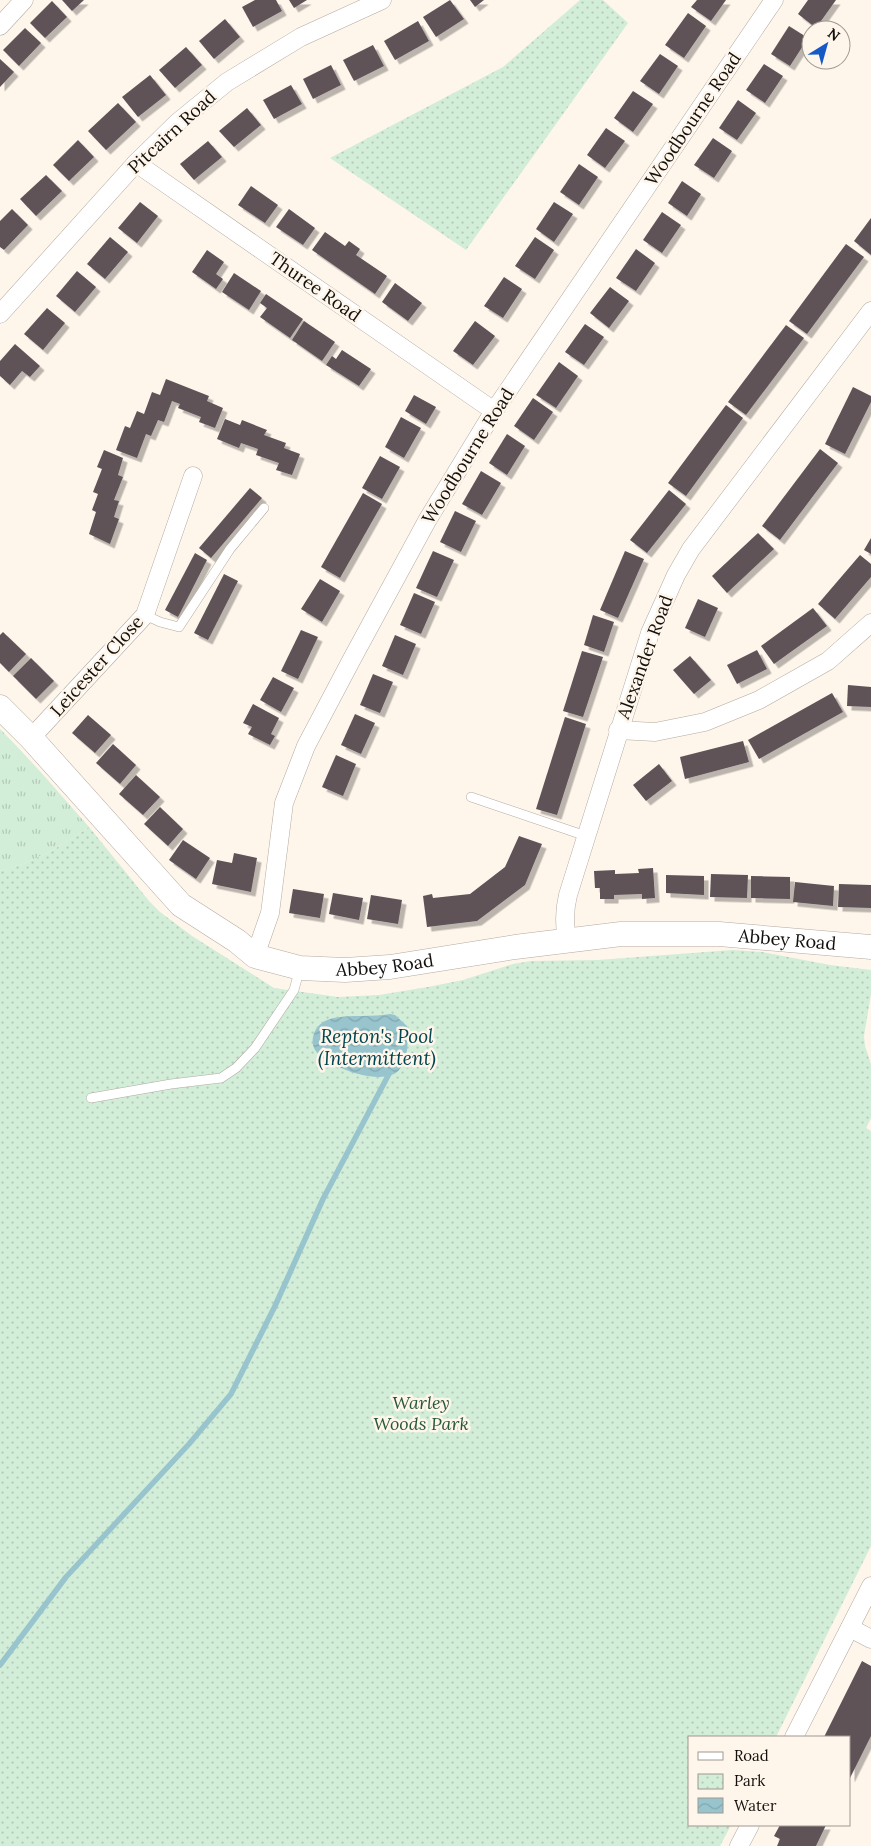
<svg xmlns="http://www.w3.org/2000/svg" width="871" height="1846" viewBox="0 0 871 1846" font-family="Lora,serif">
<defs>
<pattern id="grass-tufts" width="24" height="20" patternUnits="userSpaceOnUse" patternTransform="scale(1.25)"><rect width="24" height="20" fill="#d2edd8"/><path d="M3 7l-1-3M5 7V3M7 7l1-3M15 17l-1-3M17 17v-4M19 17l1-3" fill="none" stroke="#b3cab8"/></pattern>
<pattern id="park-dots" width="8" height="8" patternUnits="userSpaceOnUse" patternTransform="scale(1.25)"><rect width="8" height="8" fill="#d2edd8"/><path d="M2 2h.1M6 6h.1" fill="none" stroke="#b3cab8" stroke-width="1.8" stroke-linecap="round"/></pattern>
<pattern id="water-waves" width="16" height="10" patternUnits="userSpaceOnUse" patternTransform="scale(1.25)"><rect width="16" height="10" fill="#98c4cd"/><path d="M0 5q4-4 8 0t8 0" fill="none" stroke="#82a7af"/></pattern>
<filter id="shadow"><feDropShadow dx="4.5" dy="4.5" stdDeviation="0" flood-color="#0004"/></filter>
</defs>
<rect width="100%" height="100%" fill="#fef5eb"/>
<path fill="url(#grass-tufts)" d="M 0,729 C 31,760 60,794 89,827 C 61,846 33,863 0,871 Z"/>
<g fill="url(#park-dots)">
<path d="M 580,0 L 603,0 L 628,23 L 466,250 L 330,158 L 503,67 Z"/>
<path d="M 89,827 L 149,901 L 160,912 L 192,936 L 274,988 L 338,997 L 379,995 L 428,987 L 463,980 L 513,964 L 531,961 L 598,960 L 733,950 L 762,952 L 830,965 L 871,970 L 871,994 L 864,1036 L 865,1046 L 871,1064 L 871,1118 L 866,1128 L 871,1131 L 871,1546 L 776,1737 L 690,1737 L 690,1825 L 731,1825 L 720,1846 L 0,1846 L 0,871 C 33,863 61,846 89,827 Z"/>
</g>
<path fill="url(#water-waves)" d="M 390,1014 L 395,1015 L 407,1026 C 408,1040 409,1058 399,1070 C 384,1088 326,1067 315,1050 C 309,1040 315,1026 325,1021 C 341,1013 371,1018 390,1014 Z"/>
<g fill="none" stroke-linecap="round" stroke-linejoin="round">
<path stroke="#98c4cd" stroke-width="5.5" d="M 0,1665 L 66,1577 L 189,1444 L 231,1394 L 275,1306 L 323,1199 L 390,1072"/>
</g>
<g fill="#5e5358" filter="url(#shadow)">
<path d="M 62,0 L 84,0 L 72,11 Z"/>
<path d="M 255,0 L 276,0 L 282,11 L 253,27 L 242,7 Z"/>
<path d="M 289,0 L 307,0 L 294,8 Z"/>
<path d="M 450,0 L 464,19 L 436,37 L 423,17 Z"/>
<path d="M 470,0 L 484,0 L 475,7 Z"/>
<path d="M 697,0 L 726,0 L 711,21 L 691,7 Z"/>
<path d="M 808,0 L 836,0 L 816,28 L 798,14 Z"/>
<path d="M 52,1 L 67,17 L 45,38 L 30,23 Z"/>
<path d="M 688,13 L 706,26 L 684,58 L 665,45 Z"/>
<path d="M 225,19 L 240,37 L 214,59 L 199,41 Z"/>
<path d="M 418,21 L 429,41 L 395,60 L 384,41 Z"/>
<path d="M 789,26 L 808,38 L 790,66 L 771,54 Z"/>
<path d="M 25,28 L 41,43 L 19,66 L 3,50 Z"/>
<path d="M 373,45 L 384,66 L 354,81 L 343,60 Z"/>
<path d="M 186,47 L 202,65 L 175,88 L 159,70 Z"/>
<path d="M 660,54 L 678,66 L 659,94 L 640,81 Z"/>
<path d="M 0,59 L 14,72 L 0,87 Z"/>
<path d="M 764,64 L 783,76 L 765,103 L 746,90 Z"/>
<path d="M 331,65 L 341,85 L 313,99 L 303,79 Z"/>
<path d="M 150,75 L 166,95 L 138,117 L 122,97 Z"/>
<path d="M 291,85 L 302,104 L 274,119 L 263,100 Z"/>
<path d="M 633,91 L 653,104 L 633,132 L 614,118 Z"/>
<path d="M 738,100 L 756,113 L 737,140 L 719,128 Z"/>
<path d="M 118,103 L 136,122 L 106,150 L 88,131 Z"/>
<path d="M 247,108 L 261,125 L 234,147 L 219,131 Z"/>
<path d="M 606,128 L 625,141 L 605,168 L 587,155 Z"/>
<path d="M 713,138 L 732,151 L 714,178 L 694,165 Z"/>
<path d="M 78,140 L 94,157 L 69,181 L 53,165 Z"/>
<path d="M 208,141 L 222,157 L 194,180 L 180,164 Z"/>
<path d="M 579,164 L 598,177 L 579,205 L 560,192 Z"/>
<path d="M 46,175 L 62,191 L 36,216 L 20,199 Z"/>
<path d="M 682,181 L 701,194 L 687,216 L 668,203 Z"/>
<path d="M 251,186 L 278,205 L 265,223 L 238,205 Z"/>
<path d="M 140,202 L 158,216 L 137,243 L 118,228 Z"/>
<path d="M 554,202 L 573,214 L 554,242 L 536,229 Z"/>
<path d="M 12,209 L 28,225 L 4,250 L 0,247 L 0,221 Z"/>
<path d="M 289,209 L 315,228 L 303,245 L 276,227 Z"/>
<path d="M 662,212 L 681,225 L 662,253 L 643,240 Z"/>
<path d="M 871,218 L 871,255 L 854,241 Z"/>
<path d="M 325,232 L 345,246 L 349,241 L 360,249 L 356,255 L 387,276 L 375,294 L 312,250 Z"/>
<path d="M 110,237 L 128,252 L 105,279 L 87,264 Z"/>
<path d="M 535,237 L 554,250 L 535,279 L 515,266 Z"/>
<path d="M 846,244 L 864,257 L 807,334 L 789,321 Z"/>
<path d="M 636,249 L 655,263 L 636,291 L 616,278 Z"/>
<path d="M 207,250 L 224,262 L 216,274 L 223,279 L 216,289 L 192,272 Z"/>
<path d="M 77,271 L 96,287 L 75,312 L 56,296 Z"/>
<path d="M 234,273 L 261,291 L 249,310 L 222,292 Z"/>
<path d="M 504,277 L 522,289 L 503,318 L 484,306 Z"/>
<path d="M 395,283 L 422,303 L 408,321 L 382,302 Z"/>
<path d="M 610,287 L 629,301 L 609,328 L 590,313 Z"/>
<path d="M 266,294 L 303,319 L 290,338 L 260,317 L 267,308 L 260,303 Z"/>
<path d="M 47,308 L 65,323 L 43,350 L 24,334 Z"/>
<path d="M 304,321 L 335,342 L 322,361 L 292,340 Z"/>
<path d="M 475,321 L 495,336 L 473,365 L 453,351 Z"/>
<path d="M 585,324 L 604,337 L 584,365 L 565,352 Z"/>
<path d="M 786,325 L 804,338 L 746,415 L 728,402 Z"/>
<path d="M 15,344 L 40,366 L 30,377 L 22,371 L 10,385 L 0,376 L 0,361 Z"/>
<path d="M 342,350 L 371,369 L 359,386 L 326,365 L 332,356 L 336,359 Z"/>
<path d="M 559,362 L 578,376 L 556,408 L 536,395 Z"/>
<path d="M 166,379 L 209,396 L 207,401 L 223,408 L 215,428 L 199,422 L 201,417 L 178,408 L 180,404 L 172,401 L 164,422 L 158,420 L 151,436 L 146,434 L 137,458 L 116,450 L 125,426 L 130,428 L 137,411 L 144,414 L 152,392 L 160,395 Z"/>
<path d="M 853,387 L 871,396 L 871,402 L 845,454 L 825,444 Z"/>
<path d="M 414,395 L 436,407 L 426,424 L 405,411 Z"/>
<path d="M 533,398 L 553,412 L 534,440 L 514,426 Z"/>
<path d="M 726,405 L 743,418 L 686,496 L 668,483 Z"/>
<path d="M 401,417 L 421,428 L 404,458 L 385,447 Z"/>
<path d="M 225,419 L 240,425 L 242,420 L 267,430 L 264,435 L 286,443 L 284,448 L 300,454 L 292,475 L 276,470 L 279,463 L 256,455 L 258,449 L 241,443 L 239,448 L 217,439 Z"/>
<path d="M 507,434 L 525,446 L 507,475 L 489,463 Z"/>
<path d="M 820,449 L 838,463 L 780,540 L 762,526 Z"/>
<path d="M 104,450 L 123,458 L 118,475 L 123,477 L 114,500 L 119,501 L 114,517 L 119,519 L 110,544 L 89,534 L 96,512 L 92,510 L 98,494 L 93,492 L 102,469 L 97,467 Z"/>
<path d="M 380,456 L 400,467 L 382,499 L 362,488 Z"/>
<path d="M 481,471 L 501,483 L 482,515 L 462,504 Z"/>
<path d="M 250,488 L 262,498 L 211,558 L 199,548 Z"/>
<path d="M 669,490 L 686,504 L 647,553 L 630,540 Z"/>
<path d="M 363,493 L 382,504 L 340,578 L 321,567 Z"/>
<path d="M 455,511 L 476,521 L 461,552 L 440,542 Z"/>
<path d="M 758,533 L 774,549 L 727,593 L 712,576 Z"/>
<path d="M 871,538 L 871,554 L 864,550 Z"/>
<path d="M 433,551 L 454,560 L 437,597 L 416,588 Z"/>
<path d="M 625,551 L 644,559 L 618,618 L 600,610 Z"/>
<path d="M 195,553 L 207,560 L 178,617 L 165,610 Z"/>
<path d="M 860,555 L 871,564 L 871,577 L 835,619 L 818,604 Z"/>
<path d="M 224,574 L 238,581 L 208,640 L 194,633 Z"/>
<path d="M 320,579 L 340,591 L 322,622 L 301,609 Z"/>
<path d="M 414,593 L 435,602 L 421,634 L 400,625 Z"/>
<path d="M 698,599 L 718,608 L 705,637 L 685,628 Z"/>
<path d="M 813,608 L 827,626 L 774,664 L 761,646 Z"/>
<path d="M 593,615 L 614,622 L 604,652 L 584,645 Z"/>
<path d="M 301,630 L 318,637 L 298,679 L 281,671 Z"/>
<path d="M 3,632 L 26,654 L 9,672 L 0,663 L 0,635 Z"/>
<path d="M 395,635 L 416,644 L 403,675 L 382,666 Z"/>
<path d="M 757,650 L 767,669 L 737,684 L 727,665 Z"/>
<path d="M 582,651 L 603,657 L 583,717 L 563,711 Z"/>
<path d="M 690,656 L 711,680 L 694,694 L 673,670 Z"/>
<path d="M 31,658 L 54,681 L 36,699 L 13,676 Z"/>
<path d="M 373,674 L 393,682 L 380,713 L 360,705 Z"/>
<path d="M 273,677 L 294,688 L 281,712 L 260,700 Z"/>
<path d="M 848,685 L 871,687 L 871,707 L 847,706 Z"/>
<path d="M 832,693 L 843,712 L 759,759 L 748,740 Z"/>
<path d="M 253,704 L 279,718 L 271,734 L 275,736 L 270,745 L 248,734 L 252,727 L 243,723 Z"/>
<path d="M 355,714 L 375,723 L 361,754 L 341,745 Z"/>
<path d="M 88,715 L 111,735 L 95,753 L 72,733 Z"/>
<path d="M 565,717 L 586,724 L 557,815 L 536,809 Z"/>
<path d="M 743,741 L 749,762 L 685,779 L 680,757 Z"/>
<path d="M 113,744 L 136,765 L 120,784 L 96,763 Z"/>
<path d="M 336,755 L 356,764 L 343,796 L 322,787 Z"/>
<path d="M 659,764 L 672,781 L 646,801 L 633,785 Z"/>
<path d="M 136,775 L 160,797 L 143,815 L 119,794 Z"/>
<path d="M 160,807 L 183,829 L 168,846 L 144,824 Z"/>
<path d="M 519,836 L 542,844 L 525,885 L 477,921 L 427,927 L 423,896 L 432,894 L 433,898 L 470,894 L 505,867 Z"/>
<path d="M 183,840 L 210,858 L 196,879 L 169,860 Z"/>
<path d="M 234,853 L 257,858 L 251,892 L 212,884 L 217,860 L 232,863 Z"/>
<path d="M 653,868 L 655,898 L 642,899 L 642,894 L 614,895 L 614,899 L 600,899 L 600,888 L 595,888 L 594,871 L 615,870 L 615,874 L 639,873 L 638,869 Z"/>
<path d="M 711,874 L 748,875 L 747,898 L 710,897 Z"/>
<path d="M 666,875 L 704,876 L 704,895 L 666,893 Z"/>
<path d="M 751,876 L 790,877 L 790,899 L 751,898 Z"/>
<path d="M 795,882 L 834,886 L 833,906 L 793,902 Z"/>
<path d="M 839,884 L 871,885 L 871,908 L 838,907 Z"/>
<path d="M 293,889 L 324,894 L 320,918 L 289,913 Z"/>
<path d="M 333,893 L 363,898 L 359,920 L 329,914 Z"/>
<path d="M 371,895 L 402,900 L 398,924 L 367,919 Z"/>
<path d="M 862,1661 L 871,1666 L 871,1736 L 850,1778 L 850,1737 L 824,1737 Z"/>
<path d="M 780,1825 L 826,1825 L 816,1846 L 777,1846 L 780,1839 L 774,1836 Z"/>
</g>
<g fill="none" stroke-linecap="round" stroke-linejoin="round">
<defs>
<g id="lane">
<path d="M 145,615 L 160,622 L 179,627 L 230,549 L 264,508"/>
<path d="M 471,797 L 586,836"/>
<path d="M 91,1098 L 171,1084 L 221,1078 L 236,1068 L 255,1048 L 294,990 L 300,968"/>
</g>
<g id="street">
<path d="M 0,26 L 24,0"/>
<path d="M 136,163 L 494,411"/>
<path d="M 0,314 L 136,163 L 178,122 L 227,82 L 301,37 L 382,0"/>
<path d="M 618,730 L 655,732 L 705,722 L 759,700 L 828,661 L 871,623"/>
<path d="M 31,738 L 145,615 L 193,476"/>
<path d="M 567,940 C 564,924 564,911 568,895 L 650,633 L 676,575 L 691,549 L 871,311"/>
<path d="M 255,956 L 270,913 L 284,803 L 306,746 L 353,657 L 428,519 L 494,411 L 774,0"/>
<path d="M 850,1628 L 871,1639"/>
<path d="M 794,1737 L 871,1586"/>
<path d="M 739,1846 L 750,1825"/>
</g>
<g id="secondary">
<path id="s1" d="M 0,707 L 31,738 L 181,905 L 237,941 L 255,956 L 300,968 L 345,970 L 390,967 L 515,947 L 621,934 L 719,934 L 871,947"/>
</g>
</defs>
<use href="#lane" stroke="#b3aaa1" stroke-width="10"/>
<use href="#street" stroke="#b3aaa1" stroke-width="19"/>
<use href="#secondary" stroke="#b3aaa1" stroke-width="25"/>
<use href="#lane" stroke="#fff" stroke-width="9"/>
<use href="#street" stroke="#fff" stroke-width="18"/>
<use href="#secondary" stroke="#fff" stroke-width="24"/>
</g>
<g text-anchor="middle" stroke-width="5" stroke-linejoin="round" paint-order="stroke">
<g font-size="18" fill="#120f0c" stroke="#fef5eb">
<text transform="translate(693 119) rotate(-56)" y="6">Woodbourne Road</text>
<text transform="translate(172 132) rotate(-43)" y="6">Pitcairn Road</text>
<text transform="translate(315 287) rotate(35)" y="6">Thuree Road</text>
<text transform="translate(468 456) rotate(-58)" y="6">Woodbourne Road</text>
<text transform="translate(645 657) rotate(-70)" y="6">Alexander Road</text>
<text transform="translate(97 666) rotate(-48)" y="6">Leicester Close</text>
<text dy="6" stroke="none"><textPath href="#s1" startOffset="895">Abbey Road</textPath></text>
<text dy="6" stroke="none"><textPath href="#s1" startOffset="490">Abbey Road</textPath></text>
</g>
<g font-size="18" font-style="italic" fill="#275937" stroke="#fef5eb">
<text x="421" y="1409">Warley<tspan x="421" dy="21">Woods Park</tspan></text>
</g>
<g font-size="19" font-style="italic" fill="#00454f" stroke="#fef5eb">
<text x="377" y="1043">Repton's Pool<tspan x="377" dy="22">(Intermittent)</tspan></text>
</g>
</g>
<rect x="688" y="1736" width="162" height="90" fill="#fef5eb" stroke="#a09992"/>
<rect x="698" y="1752" width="25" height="8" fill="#ffffff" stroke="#a09992"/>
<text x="734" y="1761" font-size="15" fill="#120f0c">Road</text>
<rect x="698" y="1774" width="25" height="15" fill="url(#park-dots)" stroke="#a09992"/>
<text x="734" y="1786" font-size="15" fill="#120f0c">Park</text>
<rect x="698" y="1798" width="25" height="15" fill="url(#water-waves)" stroke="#a09992"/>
<text x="734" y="1811" font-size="15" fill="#120f0c">Water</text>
<g transform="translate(826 45) rotate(37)"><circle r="24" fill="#fef5eb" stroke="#a09992"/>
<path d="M0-4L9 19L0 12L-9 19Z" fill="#155ac5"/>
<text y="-8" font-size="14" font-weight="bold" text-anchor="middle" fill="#120f0c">N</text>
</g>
</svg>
